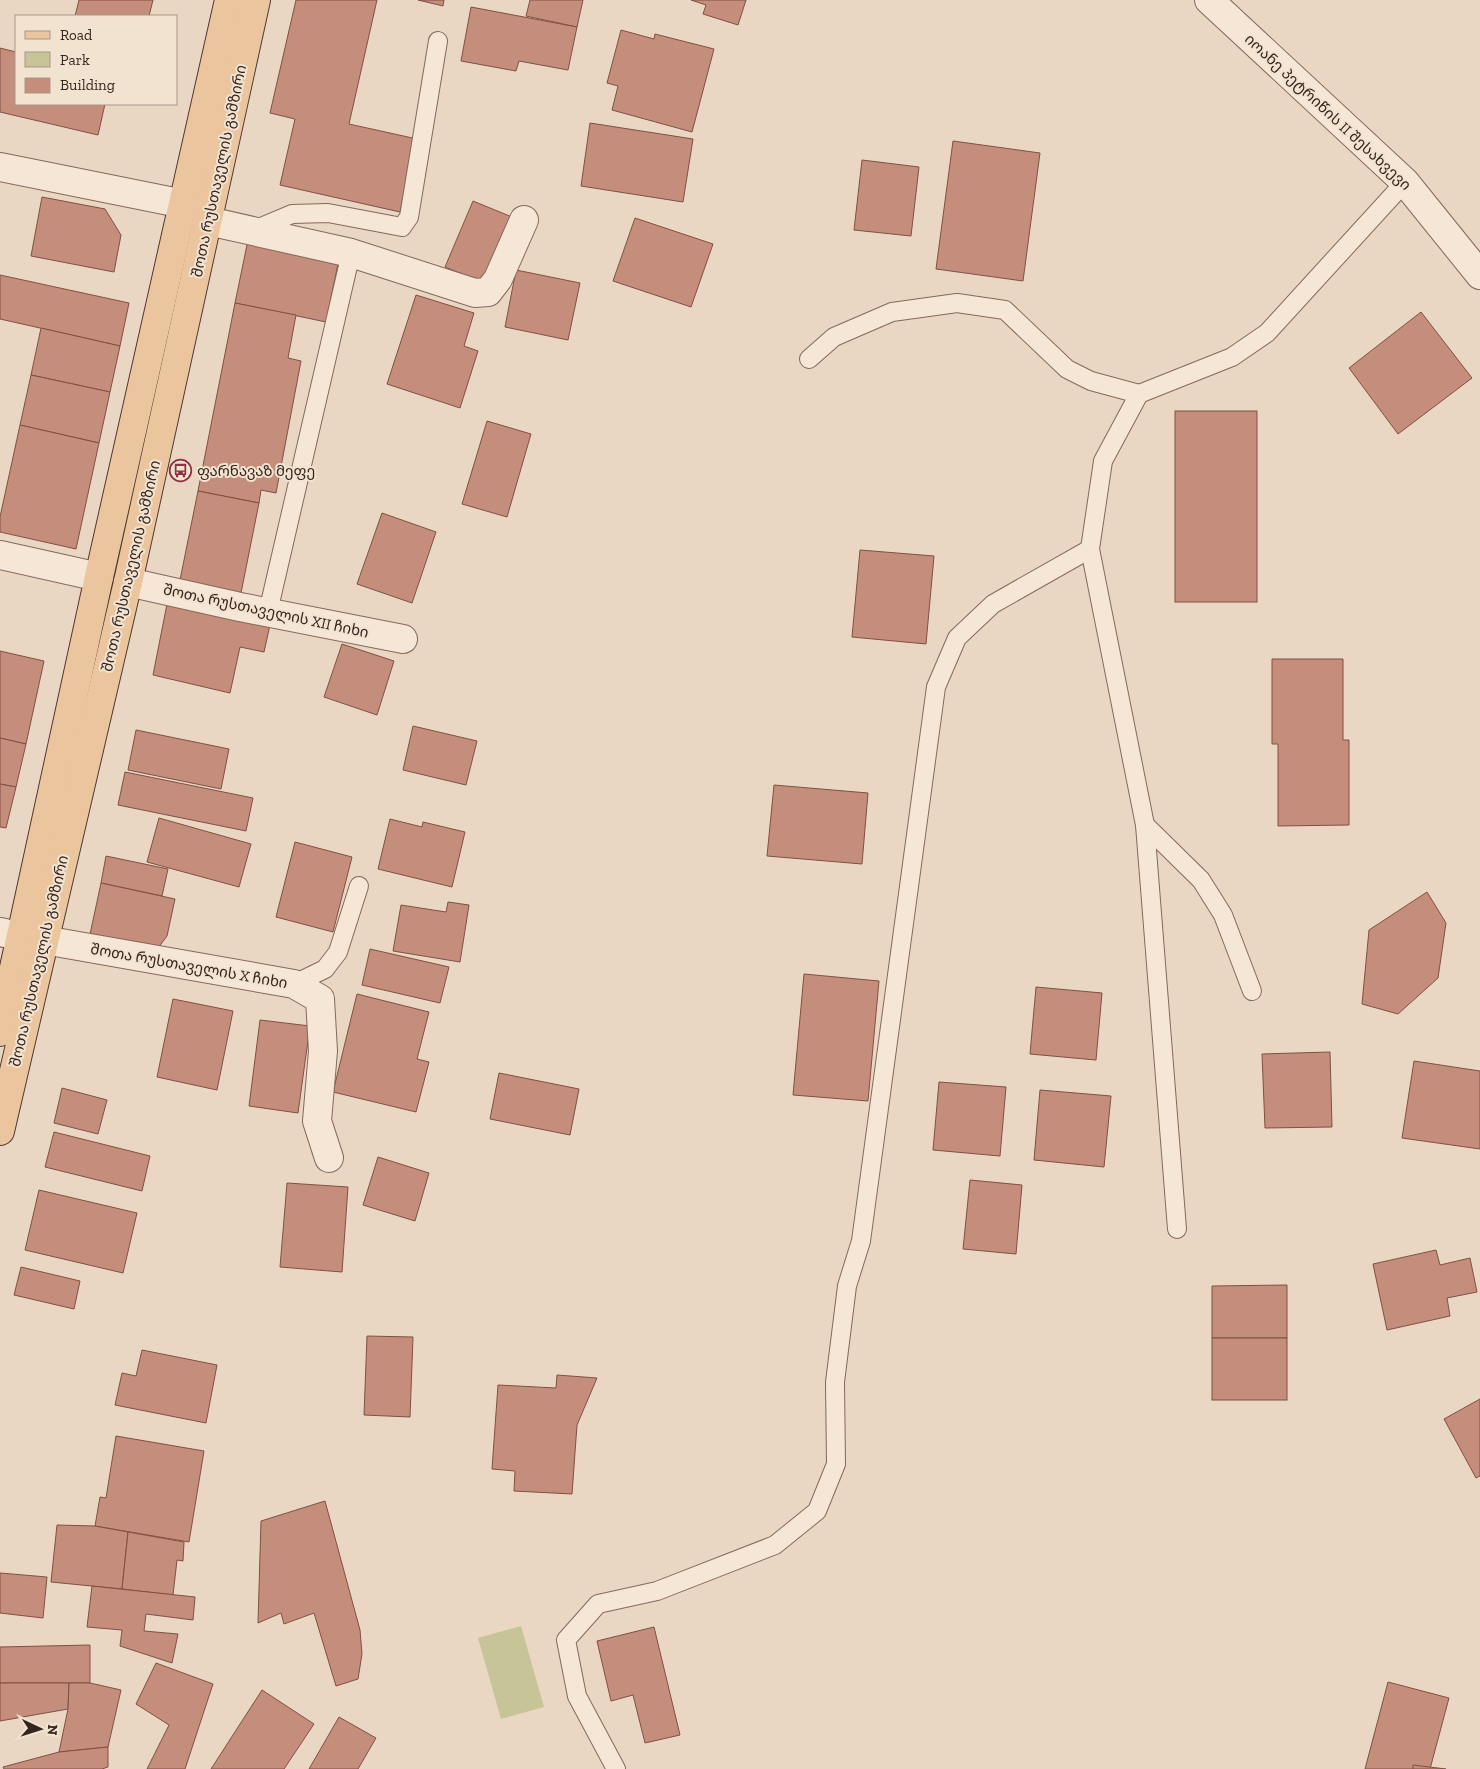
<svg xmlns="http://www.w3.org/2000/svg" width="1480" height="1769" viewBox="0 0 1480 1769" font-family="'Zilla Slab','Noto Sans Georgian',serif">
<rect width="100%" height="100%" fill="#ead7c3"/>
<path fill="#c7c498" d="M 521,1626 L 544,1707 L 501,1719 L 478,1638 Z"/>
<g fill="#c58d7b" stroke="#805043">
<path d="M 79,0 L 153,0 L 149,16 L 75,16 Z"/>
<path d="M 296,0 L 377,0 L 349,124 L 417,139 L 400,212 L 280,185 L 295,119 L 270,113 Z"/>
<path d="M 418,0 L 444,0 L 443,6 Z"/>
<path d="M 530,0 L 583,0 L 577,27 L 526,16 Z"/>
<path d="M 691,0 L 746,0 L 738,25 L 703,14 L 706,5 Z"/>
<path d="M 471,7 L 577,27 L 568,70 L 519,61 L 516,71 L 461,61 Z"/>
<path d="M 621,30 L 654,39 L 655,34 L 714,49 L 692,132 L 612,110 L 618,86 L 607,83 Z"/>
<path d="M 0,48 L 16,52 L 16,104 L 105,104 L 98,135 L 0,112 Z"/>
<path d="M 590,123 L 693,139 L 683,202 L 581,186 Z"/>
<path d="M 953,141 L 1040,153 L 1023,281 L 936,269 Z"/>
<path d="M 862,160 L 919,167 L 911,236 L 854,230 Z"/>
<path d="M 42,197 L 105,209 L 121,235 L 114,272 L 31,256 Z"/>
<path d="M 473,201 L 512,217 L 484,283 L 445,267 Z"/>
<path d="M 635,218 L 713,244 L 691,307 L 613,281 Z"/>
<path d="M 248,240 L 339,259 L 326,322 L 235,303 Z"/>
<path d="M 516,270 L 580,283 L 568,340 L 505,327 Z"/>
<path d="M 0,275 L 129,303 L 120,346 L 0,319 Z"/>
<path d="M 416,295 L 474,313 L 464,346 L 478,351 L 460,408 L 387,384 Z"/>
<path d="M 235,303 L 296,315 L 288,358 L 301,361 L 276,493 L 261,490 L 259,503 L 198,491 Z"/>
<path d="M 1421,312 L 1472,378 L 1398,434 L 1349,368 Z"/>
<path d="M 41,328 L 120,346 L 110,392 L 31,375 Z"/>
<path d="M 31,375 L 110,392 L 99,443 L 20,425 Z"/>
<rect x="1175" y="411" width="82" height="191"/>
<path d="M 487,421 L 531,434 L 507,517 L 462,504 Z"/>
<path d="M 20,425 L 99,443 L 76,549 L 0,532 L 0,517 Z"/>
<path d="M 198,491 L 259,503 L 241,593 L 180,580 Z"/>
<path d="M 382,513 L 436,532 L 412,603 L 357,584 Z"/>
<path d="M 860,550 L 934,556 L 926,644 L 852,637 Z"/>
<path d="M 167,604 L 270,625 L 264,652 L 240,647 L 230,693 L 153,675 Z"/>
<path d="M 342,644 L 394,661 L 377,715 L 324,697 Z"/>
<path d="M 0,651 L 44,661 L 26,744 L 0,738 Z"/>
<path d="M 1272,659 L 1343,659 L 1343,740 L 1349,740 L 1349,825 L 1278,826 L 1278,744 L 1272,744 Z"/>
<path d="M 413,726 L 477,741 L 466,785 L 403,770 Z"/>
<path d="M 136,730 L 229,749 L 221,789 L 128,770 Z"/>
<path d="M 0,738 L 26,744 L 16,787 L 0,784 Z"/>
<path d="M 125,772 L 253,798 L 246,831 L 118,805 Z"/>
<path d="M 0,784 L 16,787 L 6,828 L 0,827 Z"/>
<path d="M 774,785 L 868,793 L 862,864 L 767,856 Z"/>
<path d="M 159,818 L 251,844 L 239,887 L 147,862 Z"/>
<path d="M 390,819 L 422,827 L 423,822 L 465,832 L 452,887 L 378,869 Z"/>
<path d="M 295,842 L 352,857 L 333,932 L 276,917 Z"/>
<path d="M 106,856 L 168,869 L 162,896 L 101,883 Z"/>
<path d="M 101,883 L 175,899 L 167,936 L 155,952 L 89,939 Z"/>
<path d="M 1427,892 L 1446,923 L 1438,978 L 1398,1014 L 1362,1004 L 1369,930 Z"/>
<path d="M 448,902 L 469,905 L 460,962 L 393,951 L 401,905 L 446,912 Z"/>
<path d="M 370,949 L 449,967 L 440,1003 L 362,985 Z"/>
<path d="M 804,974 L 879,981 L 868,1101 L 793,1095 Z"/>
<path d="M 1036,987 L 1102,993 L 1096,1060 L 1030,1054 Z"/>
<path d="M 357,994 L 429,1012 L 417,1059 L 429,1062 L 416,1112 L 333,1092 Z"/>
<path d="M 173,999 L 233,1011 L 217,1090 L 157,1077 Z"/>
<path d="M 260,1020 L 310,1026 L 298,1113 L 249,1106 Z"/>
<path d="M 1330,1052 L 1332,1127 L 1265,1128 L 1262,1054 Z"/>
<path d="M 1414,1061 L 1480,1071 L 1480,1149 L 1402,1138 Z"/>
<path d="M 499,1073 L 579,1089 L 570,1135 L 490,1119 Z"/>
<path d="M 939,1082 L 1006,1087 L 1000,1156 L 933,1150 Z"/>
<path d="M 62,1088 L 107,1100 L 98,1134 L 54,1123 Z"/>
<path d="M 1040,1090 L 1111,1096 L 1104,1167 L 1034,1160 Z"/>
<path d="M 54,1132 L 150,1156 L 142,1191 L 45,1167 Z"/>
<path d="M 378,1157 L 429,1173 L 415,1221 L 363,1205 Z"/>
<path d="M 970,1180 L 1022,1185 L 1016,1254 L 963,1249 Z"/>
<path d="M 287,1183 L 348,1187 L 342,1272 L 280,1267 Z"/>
<path d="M 39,1190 L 137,1213 L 123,1273 L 25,1250 Z"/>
<path d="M 1436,1250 L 1440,1265 L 1470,1258 L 1477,1292 L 1447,1298 L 1450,1316 L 1387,1330 L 1373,1264 Z"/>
<path d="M 21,1267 L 80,1281 L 74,1309 L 14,1295 Z"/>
<path d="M 1287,1285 L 1287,1338 L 1212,1338 L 1212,1286 Z"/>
<path d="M 367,1336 L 413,1337 L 410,1417 L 364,1415 Z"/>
<rect x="1212" y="1338" width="75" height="62"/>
<path d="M 142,1350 L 217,1365 L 206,1423 L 115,1405 L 122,1373 L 136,1376 Z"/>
<path d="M 557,1375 L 597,1378 L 577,1425 L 572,1494 L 514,1491 L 515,1471 L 492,1469 L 498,1385 L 556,1388 Z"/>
<path d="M 1480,1399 L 1480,1476 L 1476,1478 L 1444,1419 Z"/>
<path d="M 116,1436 L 204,1451 L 189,1542 L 95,1526 L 100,1497 L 106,1498 Z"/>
<path d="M 325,1501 L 360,1630 L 362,1654 L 358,1679 L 336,1686 L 314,1613 L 284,1624 L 281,1613 L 258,1623 L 261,1521 Z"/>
<path d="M 57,1525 L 95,1526 L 128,1532 L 122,1589 L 51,1582 Z"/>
<path d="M 128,1532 L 184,1542 L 183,1561 L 177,1560 L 173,1595 L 122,1589 Z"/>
<path d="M 0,1573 L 47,1577 L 43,1618 L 0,1613 Z"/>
<path d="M 92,1586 L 195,1597 L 193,1620 L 146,1614 L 144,1631 L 178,1634 L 172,1663 L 120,1646 L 122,1630 L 87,1627 Z"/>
<path d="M 654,1627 L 680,1735 L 645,1743 L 633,1695 L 611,1701 L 597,1641 Z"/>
<path d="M 90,1645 L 90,1683 L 0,1683 L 0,1647 Z"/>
<path d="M 156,1663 L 213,1684 L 185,1769 L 147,1769 L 169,1725 L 136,1704 Z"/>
<path d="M 1388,1682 L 1449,1698 L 1430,1769 L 1365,1769 Z"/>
<path d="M 0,1683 L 69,1683 L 68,1709 L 0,1721 Z"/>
<path d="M 69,1683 L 90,1683 L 121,1690 L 108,1747 L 59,1752 L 68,1709 Z"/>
<path d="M 262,1690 L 314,1724 L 284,1769 L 211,1769 Z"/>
<path d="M 339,1717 L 376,1738 L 358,1769 L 309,1769 Z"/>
<path d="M 108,1747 L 108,1767 L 102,1769 L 4,1769 L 3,1767 L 59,1752 Z"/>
<path d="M 1413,1765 L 1446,1769 L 1413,1769 Z"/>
</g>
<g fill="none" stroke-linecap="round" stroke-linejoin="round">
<defs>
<g id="service">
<path d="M 254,230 L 292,214 L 328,213 L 402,227 L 409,217 L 438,41"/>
<path d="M 809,359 L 834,337 L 892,312 L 957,303 L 1005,310 L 1067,369 L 1091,381 L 1139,394"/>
<path d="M 268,612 L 351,253"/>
<path d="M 1145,825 L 1201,880 L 1223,915 L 1252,991"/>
<path d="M 294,984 L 325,969 L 338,952 L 359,886"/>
<path d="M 1177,1229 L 1145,825 L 1090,549 L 1103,461 L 1139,394 L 1232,357 L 1267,333 L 1405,182"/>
<path d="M 616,1769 L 577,1696 L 566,1640 L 598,1604 L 657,1591 L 775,1545 L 817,1511 L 836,1464 L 835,1382 L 847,1286 L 861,1241 L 936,687 L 957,638 L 993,604 L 1090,549"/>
</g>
<g id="minor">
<path d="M 1209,0 L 1405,182 L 1480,275"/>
<path d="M 0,167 L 184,204"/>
<path d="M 208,221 L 351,253 L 475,293 L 488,292 L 498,279 L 524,220"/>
<path d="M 0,555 L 99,577"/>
<path d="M 128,582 L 240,607 L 403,639"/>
<path d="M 0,932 L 22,937"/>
<path d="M 44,940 L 294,984 L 320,999 L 323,1051 L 317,1121 L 329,1158"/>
</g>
<g id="primary">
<path d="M 0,1032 L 99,577 L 229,0"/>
<path d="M 0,1131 L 128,582 L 256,0"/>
</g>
</defs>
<use href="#service" stroke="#83695b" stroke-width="20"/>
<use href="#minor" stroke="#83695b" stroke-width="30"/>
<use href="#primary" stroke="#50392f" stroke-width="30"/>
<use href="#service" stroke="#f6e6d5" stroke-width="18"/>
<use href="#minor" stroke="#f6e6d5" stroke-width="28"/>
<use href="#primary" stroke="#ebc59d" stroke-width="28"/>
</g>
<defs>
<symbol id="bus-ring" viewBox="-11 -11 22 22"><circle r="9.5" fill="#f2e3d1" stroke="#8d3041" stroke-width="1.5"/><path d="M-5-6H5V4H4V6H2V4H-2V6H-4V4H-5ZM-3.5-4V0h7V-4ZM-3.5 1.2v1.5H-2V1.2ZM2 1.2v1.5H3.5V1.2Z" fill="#8d3041"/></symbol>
</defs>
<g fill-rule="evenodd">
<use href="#bus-ring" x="168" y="458" width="25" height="25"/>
</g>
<g text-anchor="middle" stroke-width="4" stroke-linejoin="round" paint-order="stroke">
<g font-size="15" fill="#34251e" stroke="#f2e3d1">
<text transform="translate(1328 112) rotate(43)" y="5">იოანე პეტრიწის II შესახვევი</text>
<text transform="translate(219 171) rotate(-78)" y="5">შოთა რუსთაველის გამზირი</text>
<text transform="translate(131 566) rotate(-77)" y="5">შოთა რუსთაველის გამზირი</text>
<text transform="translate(266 611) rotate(12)" y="5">შოთა რუსთაველის XII ჩიხი</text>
<text transform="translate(39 961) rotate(-77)" y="5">შოთა რუსთაველის გამზირი</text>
<text transform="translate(189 966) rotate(10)" y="5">შოთა რუსთაველის X ჩიხი</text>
</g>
<g font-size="15" fill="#34251e" stroke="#f2e3d1" text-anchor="start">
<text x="197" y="476">ფარნავაზ მეფე</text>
</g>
</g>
<rect x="15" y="15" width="162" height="90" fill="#f2e3d1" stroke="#a69789"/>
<rect x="25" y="31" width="25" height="8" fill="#ebc59d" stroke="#a69789"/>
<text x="60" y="40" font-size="15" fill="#34251e">Road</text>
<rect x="25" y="52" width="25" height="15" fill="#c7c498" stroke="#a69789"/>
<text x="60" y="65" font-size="15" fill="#34251e">Park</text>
<rect x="25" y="78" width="25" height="15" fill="#c58d7b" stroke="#a69789"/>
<text x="60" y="90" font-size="15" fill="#34251e">Building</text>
<g transform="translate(40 1729) rotate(94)" stroke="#f2e3d1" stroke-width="4" paint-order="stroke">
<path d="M0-4L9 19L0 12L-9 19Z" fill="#34251e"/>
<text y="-8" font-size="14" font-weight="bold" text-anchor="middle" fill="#34251e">N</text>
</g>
</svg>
